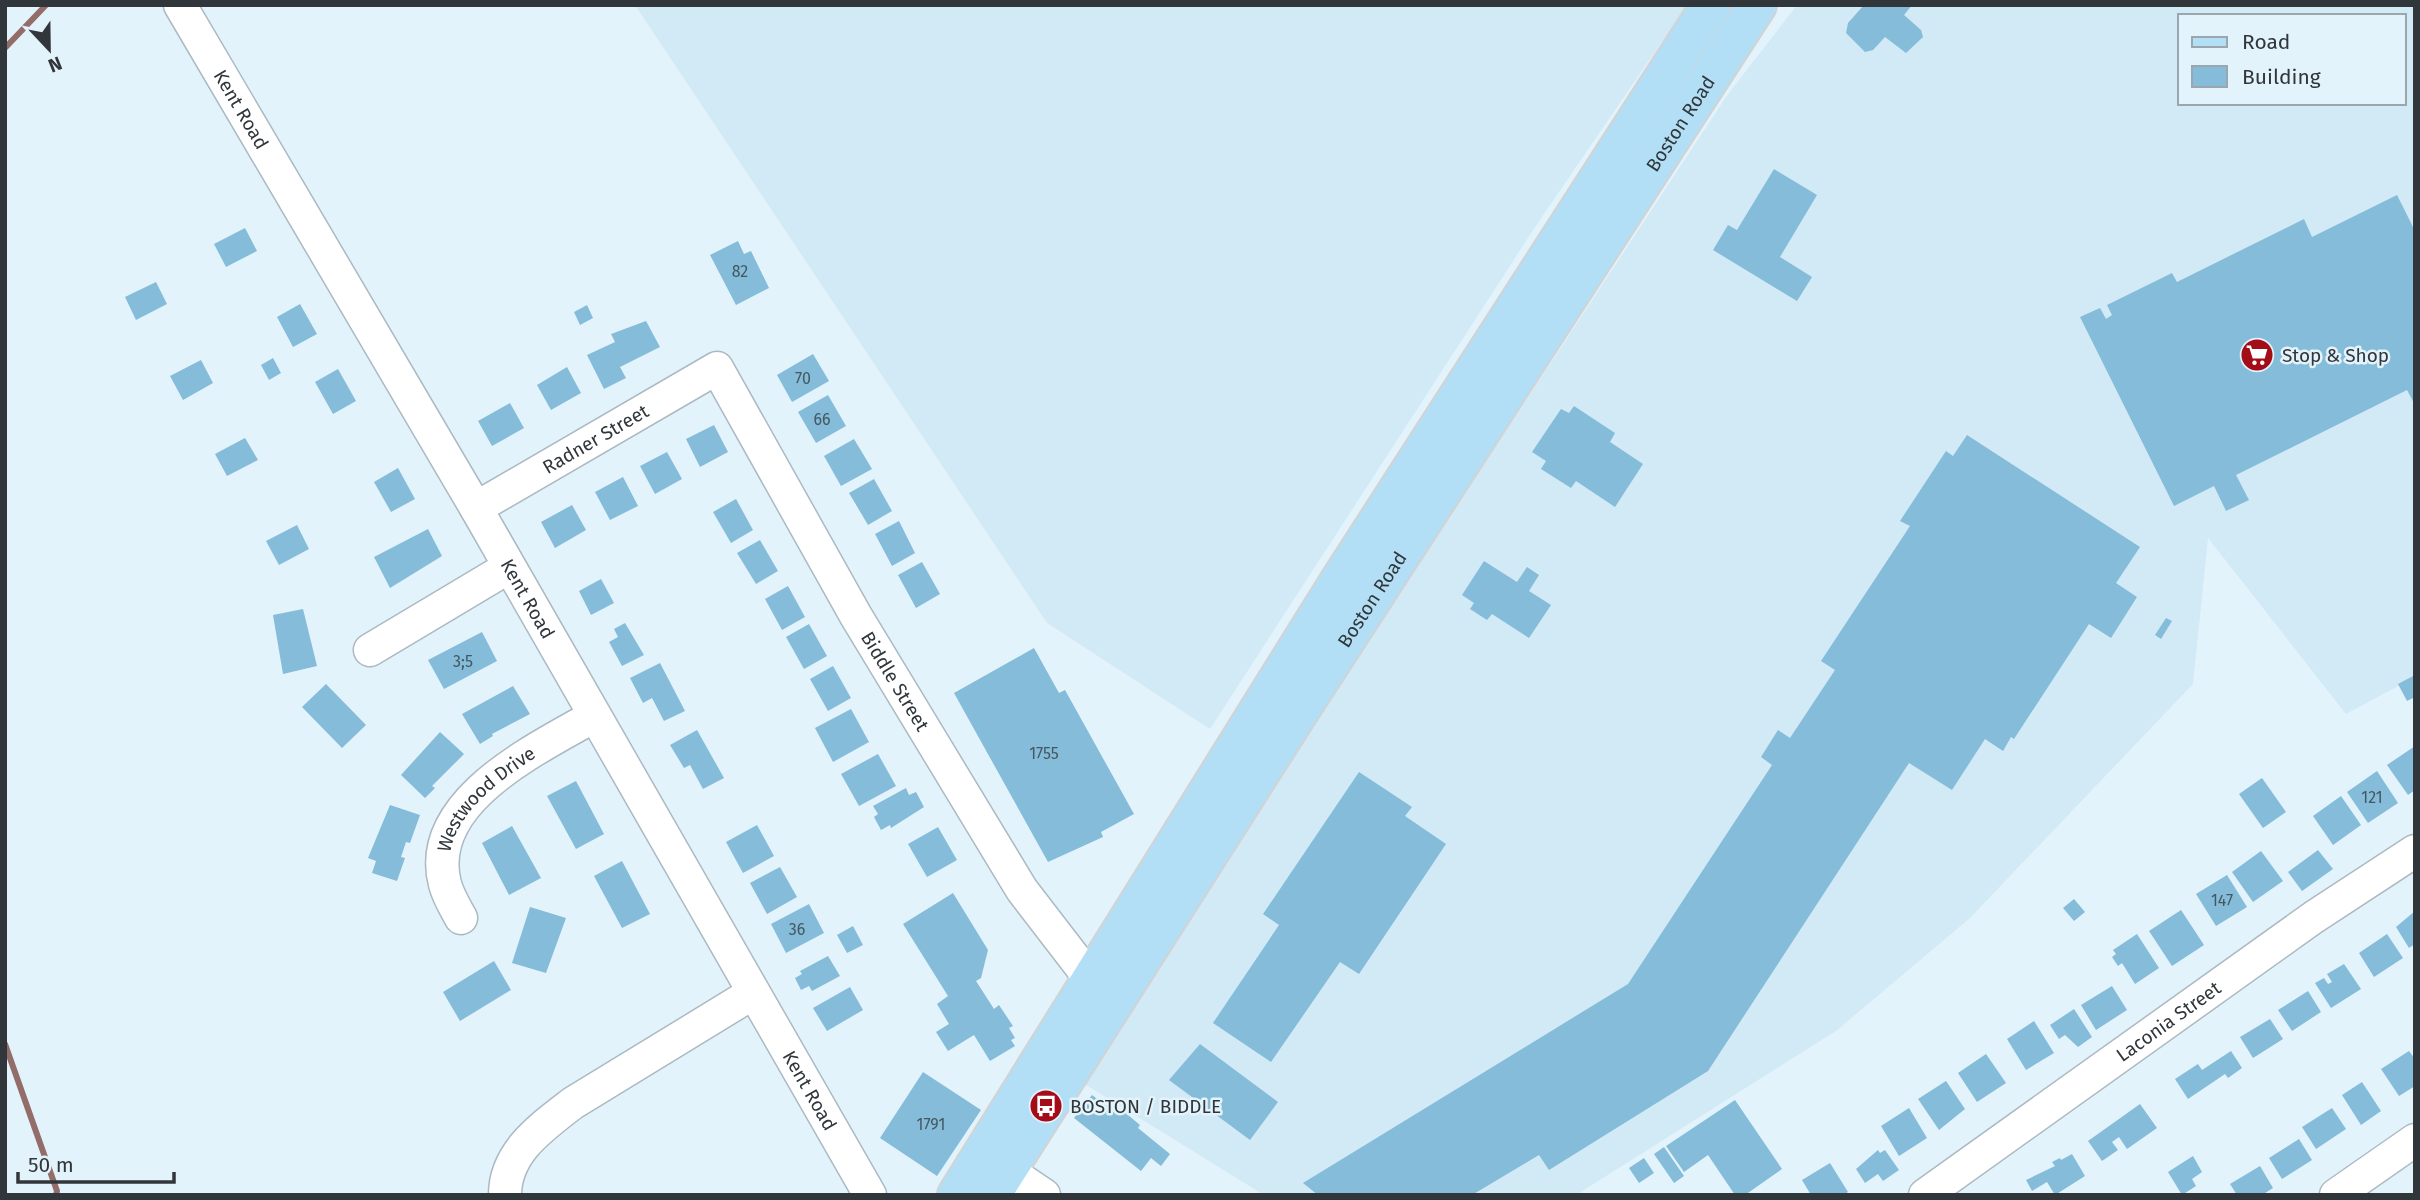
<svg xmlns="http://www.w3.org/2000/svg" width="2420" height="1200" viewBox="0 0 2420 1200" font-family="'Fira Sans',sans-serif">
<rect width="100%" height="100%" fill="#e3f3fb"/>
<g fill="#d2e9f6" fill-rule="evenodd">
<path d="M 635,5 L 1687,5 L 1537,224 L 1210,729 L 1047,623 Z"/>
<path d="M 1797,5 L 2415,5 L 2415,677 L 2346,714 L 2208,538 L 2193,684 L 1970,918 L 1836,1031 L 1576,1195 L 1264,1195 L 1078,1080 L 1726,97 ZM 2180,16 L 2404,16 L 2404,103 L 2180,103 Z"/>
</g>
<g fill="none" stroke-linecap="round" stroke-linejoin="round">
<g stroke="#936d6a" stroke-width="6">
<path d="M 5,48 L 46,5"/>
<path d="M 5,1044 L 57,1191 L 56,1195"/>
</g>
</g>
<g fill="#84bcd9">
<path d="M 1864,5 L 1912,5 L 1904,15 L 1921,30 L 1923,37 L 1906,53 L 1885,37 L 1873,50 L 1865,52 L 1846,33 L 1848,23 Z"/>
<path d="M 1774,169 L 1817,195 L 1780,257 L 1812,277 L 1797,301 L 1713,250 L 1728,225 L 1737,230 Z"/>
<path d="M 2397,195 L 2415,231 L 2415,405 L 2407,390 L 2236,475 L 2249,500 L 2226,511 L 2214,486 L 2174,506 L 2080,317 L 2100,308 L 2106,319 L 2112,315 L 2107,305 L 2172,273 L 2177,282 L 2304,219 L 2312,237 Z"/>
<path d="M 245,228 L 257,251 L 226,267 L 214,244 Z"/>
<path d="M 738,241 L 744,254 L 751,251 L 769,288 L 736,305 L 710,255 Z"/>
<path d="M 156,282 L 167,304 L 136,320 L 125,297 Z"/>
<path d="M 300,304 L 317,334 L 293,347 L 277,317 Z"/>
<path d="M 587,305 L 593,318 L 580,325 L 574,312 Z"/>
<path d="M 646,321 L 660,347 L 620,367 L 626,378 L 604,389 L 587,355 L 615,342 L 611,334 Z"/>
<path d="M 813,354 L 829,381 L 792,402 L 777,375 Z"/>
<path d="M 273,358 L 281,373 L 269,380 L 261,365 Z"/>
<path d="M 201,360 L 213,383 L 183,400 L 170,376 Z"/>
<path d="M 567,367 L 581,393 L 551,410 L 537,385 Z"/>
<path d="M 338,369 L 356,401 L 333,414 L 315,382 Z"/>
<path d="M 828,395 L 846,426 L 816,443 L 798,412 Z"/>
<path d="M 510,403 L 524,428 L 492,446 L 478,421 Z"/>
<path d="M 1574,406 L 1615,433 L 1610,442 L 1643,464 L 1615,507 L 1576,481 L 1571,488 L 1541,469 L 1546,461 L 1532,452 L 1561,409 L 1569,413 Z"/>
<path d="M 714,425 L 728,452 L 700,467 L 686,439 Z"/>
<path d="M 1967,435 L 2140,547 L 2116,583 L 2137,597 L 2111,638 L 2089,624 L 2014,739 L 2011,737 L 2003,751 L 1985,739 L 1952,790 L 1909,763 L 1708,1071 L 1549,1170 L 1539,1155 L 1472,1195 L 1318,1195 L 1303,1183 L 1628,984 L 1772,765 L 1761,757 L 1778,730 L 1790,738 L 1835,670 L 1821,661 L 1910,526 L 1900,521 L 1946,451 L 1953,456 Z"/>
<path d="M 245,438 L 258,460 L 227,476 L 215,454 Z"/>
<path d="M 854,439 L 872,469 L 841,486 L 824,456 Z"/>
<path d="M 667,452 L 682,479 L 655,494 L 640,466 Z"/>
<path d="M 398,468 L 415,499 L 391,512 L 374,482 Z"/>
<path d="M 623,477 L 638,506 L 610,520 L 595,492 Z"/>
<path d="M 874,479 L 892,511 L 868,525 L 849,493 Z"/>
<path d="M 736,499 L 753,530 L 731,543 L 713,512 Z"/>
<path d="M 572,505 L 586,530 L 555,548 L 541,522 Z"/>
<path d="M 899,521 L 915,553 L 892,566 L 875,534 Z"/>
<path d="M 297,525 L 309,549 L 279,565 L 266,541 Z"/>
<path d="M 428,529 L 442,556 L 390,588 L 374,557 Z"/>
<path d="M 760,540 L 778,571 L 756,584 L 737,553 Z"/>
<path d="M 1484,561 L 1517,582 L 1527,567 L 1539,575 L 1529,591 L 1551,605 L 1529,638 L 1492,614 L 1487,620 L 1470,609 L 1474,603 L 1462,595 Z"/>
<path d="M 922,562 L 940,594 L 916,608 L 898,575 Z"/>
<path d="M 601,579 L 614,603 L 591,615 L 579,591 Z"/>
<path d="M 788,586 L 805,617 L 782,630 L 765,599 Z"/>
<path d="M 303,609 L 317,666 L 283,674 L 273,615 Z"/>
<path d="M 2166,618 L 2172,621 L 2161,639 L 2155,635 Z"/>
<path d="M 625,623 L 644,655 L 622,666 L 609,642 L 618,637 L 614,629 Z"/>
<path d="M 809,624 L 827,656 L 804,669 L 786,637 Z"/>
<path d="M 482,632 L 497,661 L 444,689 L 428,660 Z"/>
<path d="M 1034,648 L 1059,693 L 1065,690 L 1134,814 L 1101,832 L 1103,837 L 1048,862 L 954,693 Z"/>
<path d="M 660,663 L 685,711 L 664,721 L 652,698 L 643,703 L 630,678 Z"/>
<path d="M 833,666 L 851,698 L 828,711 L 810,679 Z"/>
<path d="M 2415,675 L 2415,697 L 2407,701 L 2398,684 Z"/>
<path d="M 326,684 L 366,725 L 342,748 L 302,707 Z"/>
<path d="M 513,686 L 530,714 L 492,734 L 493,736 L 480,744 L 462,714 Z"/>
<path d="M 851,709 L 869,742 L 833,762 L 815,728 Z"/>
<path d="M 697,730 L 724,778 L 703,789 L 690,765 L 684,768 L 670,745 Z"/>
<path d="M 440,732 L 464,754 L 432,786 L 435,788 L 425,798 L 401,775 Z"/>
<path d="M 2415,746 L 2415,790 L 2408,795 L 2387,765 Z"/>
<path d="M 878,754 L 896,786 L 859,806 L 841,774 Z"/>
<path d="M 2377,771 L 2398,803 L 2368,823 L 2347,792 Z"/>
<path d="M 1359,772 L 1412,807 L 1405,816 L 1446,844 L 1359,974 L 1340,962 L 1271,1062 L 1213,1023 L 1279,925 L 1263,914 Z"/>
<path d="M 2262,778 L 2286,812 L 2263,828 L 2239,794 Z"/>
<path d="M 576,781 L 604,834 L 576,849 L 547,796 Z"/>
<path d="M 906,788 L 909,795 L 916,792 L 924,807 L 891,828 L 890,825 L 881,830 L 874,817 L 878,814 L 873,806 Z"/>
<path d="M 2341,796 L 2361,825 L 2333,845 L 2313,816 Z"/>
<path d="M 390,805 L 420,815 L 410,843 L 406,842 L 401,857 L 405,858 L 397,881 L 372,873 L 376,861 L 368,858 Z"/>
<path d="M 757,825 L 774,856 L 743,873 L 726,842 Z"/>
<path d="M 512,826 L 541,878 L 509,895 L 482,843 Z"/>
<path d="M 938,827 L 957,860 L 927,877 L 908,844 Z"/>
<path d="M 2318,850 L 2333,869 L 2302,891 L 2288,872 Z"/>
<path d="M 2261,851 L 2283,881 L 2253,902 L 2232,872 Z"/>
<path d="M 622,861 L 650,914 L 622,928 L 594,876 Z"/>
<path d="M 780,867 L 797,897 L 767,914 L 750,883 Z"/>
<path d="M 2227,875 L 2247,907 L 2216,926 L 2196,894 Z"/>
<path d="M 953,893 L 988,950 L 981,978 L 976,981 L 994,1009 L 999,1005 L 1013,1026 L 1009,1028 L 1015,1038 L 1011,1040 L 1015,1046 L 990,1061 L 974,1035 L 948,1051 L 936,1032 L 949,1024 L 937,1004 L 948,996 L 903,924 Z"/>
<path d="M 2074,899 L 2085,912 L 2074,921 L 2063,908 Z"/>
<path d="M 809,904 L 824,933 L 786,953 L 771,924 Z"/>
<path d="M 530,907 L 566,918 L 546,973 L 512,963 Z"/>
<path d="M 2181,910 L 2204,945 L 2172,966 L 2149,931 Z"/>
<path d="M 2415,911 L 2415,944 L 2409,948 L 2396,927 Z"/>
<path d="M 853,926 L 863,945 L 847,953 L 837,935 Z"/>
<path d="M 2137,934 L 2159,968 L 2135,984 L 2122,963 L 2118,966 L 2112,957 L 2116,954 L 2113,950 Z"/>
<path d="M 2387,934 L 2403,958 L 2374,977 L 2359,953 Z"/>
<path d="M 828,956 L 840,976 L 812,991 L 809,986 L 801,990 L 795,978 L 802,974 L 800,971 Z"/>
<path d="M 494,961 L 511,990 L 460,1021 L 443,992 Z"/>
<path d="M 2344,964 L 2361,989 L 2331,1008 L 2315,983 L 2324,978 L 2328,984 L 2332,982 L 2327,974 Z"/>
<path d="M 2112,986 L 2127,1010 L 2096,1030 L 2081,1005 Z"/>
<path d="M 850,987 L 863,1010 L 827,1031 L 813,1008 Z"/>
<path d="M 2308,991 L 2321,1012 L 2292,1031 L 2278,1010 Z"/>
<path d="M 2074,1009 L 2092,1037 L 2078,1047 L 2065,1035 L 2059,1039 L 2050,1025 Z"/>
<path d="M 2270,1019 L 2283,1039 L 2253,1058 L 2240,1037 Z"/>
<path d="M 2034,1021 L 2054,1053 L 2026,1070 L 2007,1039 Z"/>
<path d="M 1200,1044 L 1278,1102 L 1250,1140 L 1169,1080 Z"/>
<path d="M 2231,1051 L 2242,1068 L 2228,1078 L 2225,1074 L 2188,1099 L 2175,1079 L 2198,1064 L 2202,1070 Z"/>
<path d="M 2409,1051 L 2415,1059 L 2415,1086 L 2399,1096 L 2381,1069 Z"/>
<path d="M 1986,1054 L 2006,1083 L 1977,1102 L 1958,1073 Z"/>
<path d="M 923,1072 L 981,1110 L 937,1176 L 880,1138 Z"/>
<path d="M 1946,1081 L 1965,1109 L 1939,1130 L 1918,1099 Z"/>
<path d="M 2362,1082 L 2381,1111 L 2361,1125 L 2342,1095 Z"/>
<path d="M 1092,1095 L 1118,1115 L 1122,1110 L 1140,1125 L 1138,1128 L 1170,1154 L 1161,1166 L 1151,1158 L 1141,1171 L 1074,1118 Z"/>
<path d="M 1735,1100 L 1782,1169 L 1745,1195 L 1735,1195 L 1708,1155 L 1684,1172 L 1666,1146 Z"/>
<path d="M 2140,1104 L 2157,1128 L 2127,1149 L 2119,1137 L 2112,1142 L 2118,1150 L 2102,1161 L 2088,1141 Z"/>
<path d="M 1909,1108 L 1927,1138 L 1899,1156 L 1881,1126 Z"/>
<path d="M 2332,1108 L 2346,1129 L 2316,1149 L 2302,1127 Z"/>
<path d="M 2299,1139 L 2312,1160 L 2282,1179 L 2269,1158 Z"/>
<path d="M 1664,1147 L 1684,1176 L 1674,1183 L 1654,1154 Z"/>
<path d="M 1878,1150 L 1880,1153 L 1885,1150 L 1899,1170 L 1883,1181 L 1878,1174 L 1865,1183 L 1856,1169 Z"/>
<path d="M 2072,1154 L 2085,1176 L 2055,1195 L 2047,1182 L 2032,1191 L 2026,1180 L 2055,1166 L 2052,1162 L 2060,1158 L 2061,1160 Z"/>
<path d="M 2193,1156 L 2202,1172 L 2192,1179 L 2196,1186 L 2182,1195 L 2168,1172 Z"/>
<path d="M 1644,1158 L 1654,1173 L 1639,1183 L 1629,1168 Z"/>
<path d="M 1830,1163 L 1848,1192 L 1843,1195 L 1811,1195 L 1802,1180 Z"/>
<path d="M 2260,1166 L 2273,1188 L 2262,1195 L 2237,1195 L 2230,1184 Z"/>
</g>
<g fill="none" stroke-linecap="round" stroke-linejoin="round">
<defs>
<g id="minor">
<path id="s1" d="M 180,5 L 476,508 L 870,1195"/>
<path id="s2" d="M 476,508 L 717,368 L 856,616 L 1022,890 L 1092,981"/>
<path d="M 370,650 L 509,567"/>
<path id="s3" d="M 461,918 C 455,907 448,896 445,884 C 423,801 539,748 594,716"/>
<path d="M 1007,1170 L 1044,1195"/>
<path d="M 505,1195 C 505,1152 542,1127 573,1103 L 753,993"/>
<path id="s4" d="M 1925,1195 L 2314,917 L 2415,851"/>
<path d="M 2336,1195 L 2415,1140"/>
</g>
<g id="major">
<path d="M 957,1195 L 1339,582 L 1711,5"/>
<path id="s5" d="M 991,1195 L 1298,713 L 1757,5"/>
</g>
</defs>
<use href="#minor" stroke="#abbac2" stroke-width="35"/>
<use href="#major" stroke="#d1d3d4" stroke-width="42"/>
<use href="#minor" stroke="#fff" stroke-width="32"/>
<use href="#major" stroke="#b2dff5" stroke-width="38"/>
</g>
<defs>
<symbol id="supermarket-disc" viewBox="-11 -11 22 22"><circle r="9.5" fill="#a40c18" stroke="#e3f3fb"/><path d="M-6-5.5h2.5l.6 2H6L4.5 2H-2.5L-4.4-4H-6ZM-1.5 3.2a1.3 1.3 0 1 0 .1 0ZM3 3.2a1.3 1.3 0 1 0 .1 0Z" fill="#fff"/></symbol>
<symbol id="bus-disc" viewBox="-11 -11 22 22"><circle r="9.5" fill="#a40c18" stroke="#e3f3fb"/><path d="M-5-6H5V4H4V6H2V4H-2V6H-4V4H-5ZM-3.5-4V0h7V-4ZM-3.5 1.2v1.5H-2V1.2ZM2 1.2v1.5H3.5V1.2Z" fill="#fff"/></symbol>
</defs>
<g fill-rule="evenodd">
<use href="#supermarket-disc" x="2238" y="336" width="38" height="38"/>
<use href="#bus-disc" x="1027" y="1087" width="38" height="38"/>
</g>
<g text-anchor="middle" stroke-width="5" stroke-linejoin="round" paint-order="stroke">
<g font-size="16" fill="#455862">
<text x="740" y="277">82</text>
<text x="803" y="384">70</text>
<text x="822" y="425">66</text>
<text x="463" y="667">3;5</text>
<text x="1044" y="759">1755</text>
<text x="2372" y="803">121</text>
<text x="2222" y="906">147</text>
<text x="797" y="935">36</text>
<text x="931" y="1130">1791</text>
</g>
<g font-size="19" fill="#30363a" stroke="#e3f3fb">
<text dy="7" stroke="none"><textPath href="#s1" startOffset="121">Kent Road</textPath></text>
<text dy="7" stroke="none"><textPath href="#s5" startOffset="1274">Boston Road</textPath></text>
<text dy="7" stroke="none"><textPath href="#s2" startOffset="138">Radner Street</textPath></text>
<text dy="7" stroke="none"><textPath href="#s1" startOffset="688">Kent Road</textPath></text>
<text dy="7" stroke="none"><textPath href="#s5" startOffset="707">Boston Road</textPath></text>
<text dy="7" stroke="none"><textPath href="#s2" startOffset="639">Biddle Street</textPath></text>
<text dy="7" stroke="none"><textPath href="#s3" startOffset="140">Westwood Drive</textPath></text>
<text dy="7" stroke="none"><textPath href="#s4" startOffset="299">Laconia Street</textPath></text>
<text dy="7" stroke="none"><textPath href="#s1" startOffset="1255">Kent Road</textPath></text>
</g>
<g font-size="19" fill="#30363a" stroke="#e3f3fb" text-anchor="start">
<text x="2282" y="362">Stop &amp; Shop</text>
<text x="1070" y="1113">BOSTON / BIDDLE</text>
</g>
</g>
<rect width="2420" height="1200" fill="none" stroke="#30363a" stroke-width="14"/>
<rect x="2178" y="14" width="228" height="91" fill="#e3f3fb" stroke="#9ba7ae" stroke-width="2"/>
<rect x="2192" y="37" width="35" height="10" fill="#b2dff5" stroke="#9ba7ae" stroke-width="2"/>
<text x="2242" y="49" font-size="21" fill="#30363a">Road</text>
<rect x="2192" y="66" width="35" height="21" fill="#84bcd9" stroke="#9ba7ae" stroke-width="2"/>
<text x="2242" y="84" font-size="21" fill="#30363a">Building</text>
<g transform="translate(49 49) rotate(158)" stroke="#e3f3fb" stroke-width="5" paint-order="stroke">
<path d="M0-5L12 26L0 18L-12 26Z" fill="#30363a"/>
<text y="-10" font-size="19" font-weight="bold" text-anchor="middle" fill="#30363a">N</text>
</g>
<path d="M18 1172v10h156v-10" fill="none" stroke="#30363a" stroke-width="3.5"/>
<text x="28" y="1172" font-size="21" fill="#30363a" stroke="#e3f3fb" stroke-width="5" paint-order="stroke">50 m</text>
</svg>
